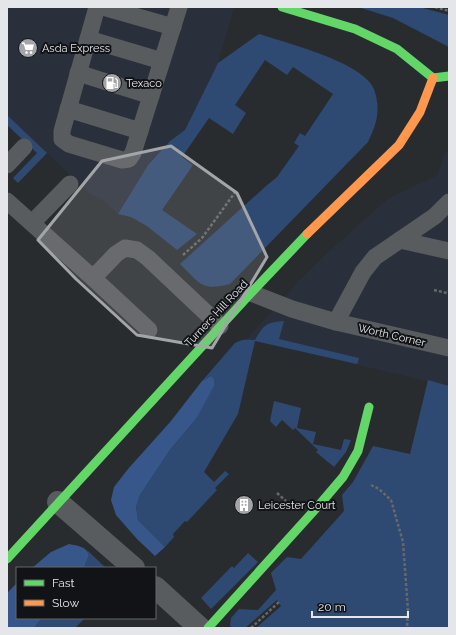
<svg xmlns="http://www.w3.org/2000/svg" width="456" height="635" viewBox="0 0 456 635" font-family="Raleway,sans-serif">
<rect width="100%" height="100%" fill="#292c2f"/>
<g fill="#2a303b">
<path d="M 7,7 L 234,7 L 218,63 L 185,130 L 170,141 L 148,165 L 118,214 L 104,201 L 89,193 L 7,115 Z"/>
<path d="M 449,149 L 449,386 L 247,339 L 297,283 L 324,256 L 382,204 L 389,198 L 438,175 L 443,158 Z"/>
</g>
<g fill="#2e4972">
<path d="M 358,7 L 419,7 L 449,15 L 449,47 L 393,18 Z"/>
<path d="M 259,34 C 286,43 363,62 374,89 C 381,109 377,124 368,142 L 230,284 C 201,292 199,282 180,264 L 266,186 L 277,177 L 299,146 L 294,143 L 300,133 L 305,136 L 333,94 L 293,67 L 287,75 L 265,60 L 235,105 L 246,113 L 233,134 L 209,118 L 182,157 L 193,165 L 162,210 L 197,234 L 177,250 L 147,226 L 131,217 L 118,214 L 148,165 L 170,141 L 185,130 L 218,63 Z"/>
<path d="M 7,115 L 47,153 L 18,183 L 13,178 L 37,153 L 7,125 Z"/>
<path d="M 284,321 L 279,339 L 359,358 L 357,364 L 255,341 L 238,414 L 204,472 L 214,482 L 225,471 L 229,474 L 215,488 L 217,490 L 187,522 L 185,521 L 173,534 L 174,537 L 165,547 L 138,520 L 136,507 L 140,495 L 170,450 L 196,419 L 211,376 L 202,381 L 235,343 C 242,339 247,339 255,340 C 263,326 266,322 284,321 Z"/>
<path d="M 428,380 L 449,386 L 449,628 L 256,628 L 281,606 L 277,600 L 245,628 L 234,628 L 230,626 L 231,618 L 239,609 L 258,610 L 276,590 L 271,573 L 287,557 L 301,559 L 344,511 L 342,495 L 353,482 L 373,446 L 410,454 Z"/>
<path d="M 274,401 L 301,408 L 297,428 L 316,432 L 313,444 L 341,450 L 344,439 L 351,440 L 346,452 L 334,467 L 316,452 L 318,450 L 295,428 L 293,430 L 282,420 L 276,427 L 270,421 Z"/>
<path d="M 87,550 L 106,568 L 84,568 L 89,555 Z"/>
<path d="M 248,553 L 258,562 L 211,609 L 201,598 L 232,566 L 234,568 Z"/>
<path d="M 42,618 L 85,618 L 75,628 L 34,628 Z"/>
</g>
<g fill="#375689">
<path d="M 211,376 L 214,379 L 214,386 L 196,419 L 170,450 L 140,495 L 136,507 L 138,520 L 165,547 L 155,556 L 137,539 L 116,515 L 111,500 L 114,487 L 128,469 L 171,421 L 202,381 Z"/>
<path d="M 69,544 C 78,546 86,546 89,555 L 84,568 L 32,568 L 51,552 Z"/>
<path d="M 17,583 L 17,618 L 42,618 L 34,628 L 7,628 L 7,593 Z"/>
</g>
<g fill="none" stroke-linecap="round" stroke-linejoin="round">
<g stroke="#66686a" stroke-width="2.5" stroke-dasharray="3 2" stroke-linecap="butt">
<path d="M 435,7 L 449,11"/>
<path d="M 183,255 L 202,238 L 236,191"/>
<path d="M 434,290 L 447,293 L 449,291"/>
<path d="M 371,485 L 379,489 L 391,500 L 403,542 L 408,611 L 407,628"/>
<path d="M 277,493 L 286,501"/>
<path d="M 251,628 L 279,602"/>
</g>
<g stroke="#595c5e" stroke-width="17">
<path d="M 97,7 L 62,131 L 62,139 L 69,144 L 122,160 L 129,159 L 133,153 L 179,7"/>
<path d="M 103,7 L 173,27"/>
<path d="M 88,39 L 162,61"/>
<path d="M 78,73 L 151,96"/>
<path d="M 68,109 L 140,131"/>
<path d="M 7,165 L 24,147"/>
<path d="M 7,201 L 93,278 L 116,254 L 125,248 L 137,250 L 148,258 L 220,326"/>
<path d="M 32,223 L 70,184"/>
<path d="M 400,240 L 435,216 L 449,202"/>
<path d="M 93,278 L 149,330"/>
<path d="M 251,293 L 292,309 L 336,322 L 449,348"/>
<path d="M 336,322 L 363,272 L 375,257 L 400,240 L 449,251"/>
</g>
<g stroke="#595c5e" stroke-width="22">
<path d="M 58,502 L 134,568"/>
<path d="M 155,587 L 200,628"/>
</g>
<g stroke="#63d668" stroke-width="9">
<path d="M 282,7 L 355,29 L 397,49 L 433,78 L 449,76"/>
<path d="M 7,559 L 251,293 L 307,234"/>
<path d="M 208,628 L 320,504 L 343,477 L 358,451 L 369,407"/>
</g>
<path stroke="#ff974d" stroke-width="9" d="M 307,234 L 399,145 L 420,112 L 433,78"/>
</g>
<path fill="#a3a5a9" fill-opacity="0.2" stroke="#a3a5a9" stroke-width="3" stroke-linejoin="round" d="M 171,146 L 237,193 L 267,257 L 212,348 L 137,335 L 76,279 L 38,240 L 102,161 Z"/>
<defs>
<symbol id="supermarket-disc" viewBox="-11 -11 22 22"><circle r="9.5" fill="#a3a5a9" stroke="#111316"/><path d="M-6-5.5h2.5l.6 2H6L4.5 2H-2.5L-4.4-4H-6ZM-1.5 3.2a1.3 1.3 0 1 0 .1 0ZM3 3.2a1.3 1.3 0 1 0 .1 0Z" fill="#fff"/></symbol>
<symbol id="fuel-disc" viewBox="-11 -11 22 22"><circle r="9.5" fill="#a3a5a9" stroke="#111316"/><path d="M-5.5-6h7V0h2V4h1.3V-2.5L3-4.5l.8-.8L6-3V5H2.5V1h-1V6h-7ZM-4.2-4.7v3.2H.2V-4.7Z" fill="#fff"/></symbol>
<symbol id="building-disc" viewBox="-11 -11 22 22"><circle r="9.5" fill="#a3a5a9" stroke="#111316"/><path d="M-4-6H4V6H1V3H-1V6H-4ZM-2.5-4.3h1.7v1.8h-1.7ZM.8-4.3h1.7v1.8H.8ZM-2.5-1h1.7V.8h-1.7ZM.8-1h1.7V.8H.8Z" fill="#fff"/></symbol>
</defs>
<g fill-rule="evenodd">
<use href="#supermarket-disc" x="17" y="37" width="22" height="22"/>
<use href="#fuel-disc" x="101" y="72" width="22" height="22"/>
<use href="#building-disc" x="233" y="494" width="22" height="22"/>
</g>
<g text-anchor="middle" stroke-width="4" stroke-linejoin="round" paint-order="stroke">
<g font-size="11" fill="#e4e6ea" stroke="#111316" text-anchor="start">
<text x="42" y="52">Asda Express</text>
<text x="126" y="87">Texaco</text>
<text x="258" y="509">Leicester Court</text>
</g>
<g font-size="11" fill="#e4e6ea" stroke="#111316">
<text transform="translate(216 313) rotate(-47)" y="4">Turners Hill Road</text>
<text transform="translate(392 335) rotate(13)" y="4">Worth Corner</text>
</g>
</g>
<rect width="456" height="635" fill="none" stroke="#e4e6ea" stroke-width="16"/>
<rect x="16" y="567" width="140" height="52" fill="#111316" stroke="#65676b"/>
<rect x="24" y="580" width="20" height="6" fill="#63d668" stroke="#65676b"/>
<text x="52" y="587" font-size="12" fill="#e4e6ea">Fast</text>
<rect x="24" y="600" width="20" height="6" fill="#ff974d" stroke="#65676b"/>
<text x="52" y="607" font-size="12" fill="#e4e6ea">Slow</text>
<path d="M312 611v6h96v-6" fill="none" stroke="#e4e6ea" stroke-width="2"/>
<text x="318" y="611" font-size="12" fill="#e4e6ea" stroke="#111316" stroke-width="3" paint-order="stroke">20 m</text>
</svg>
